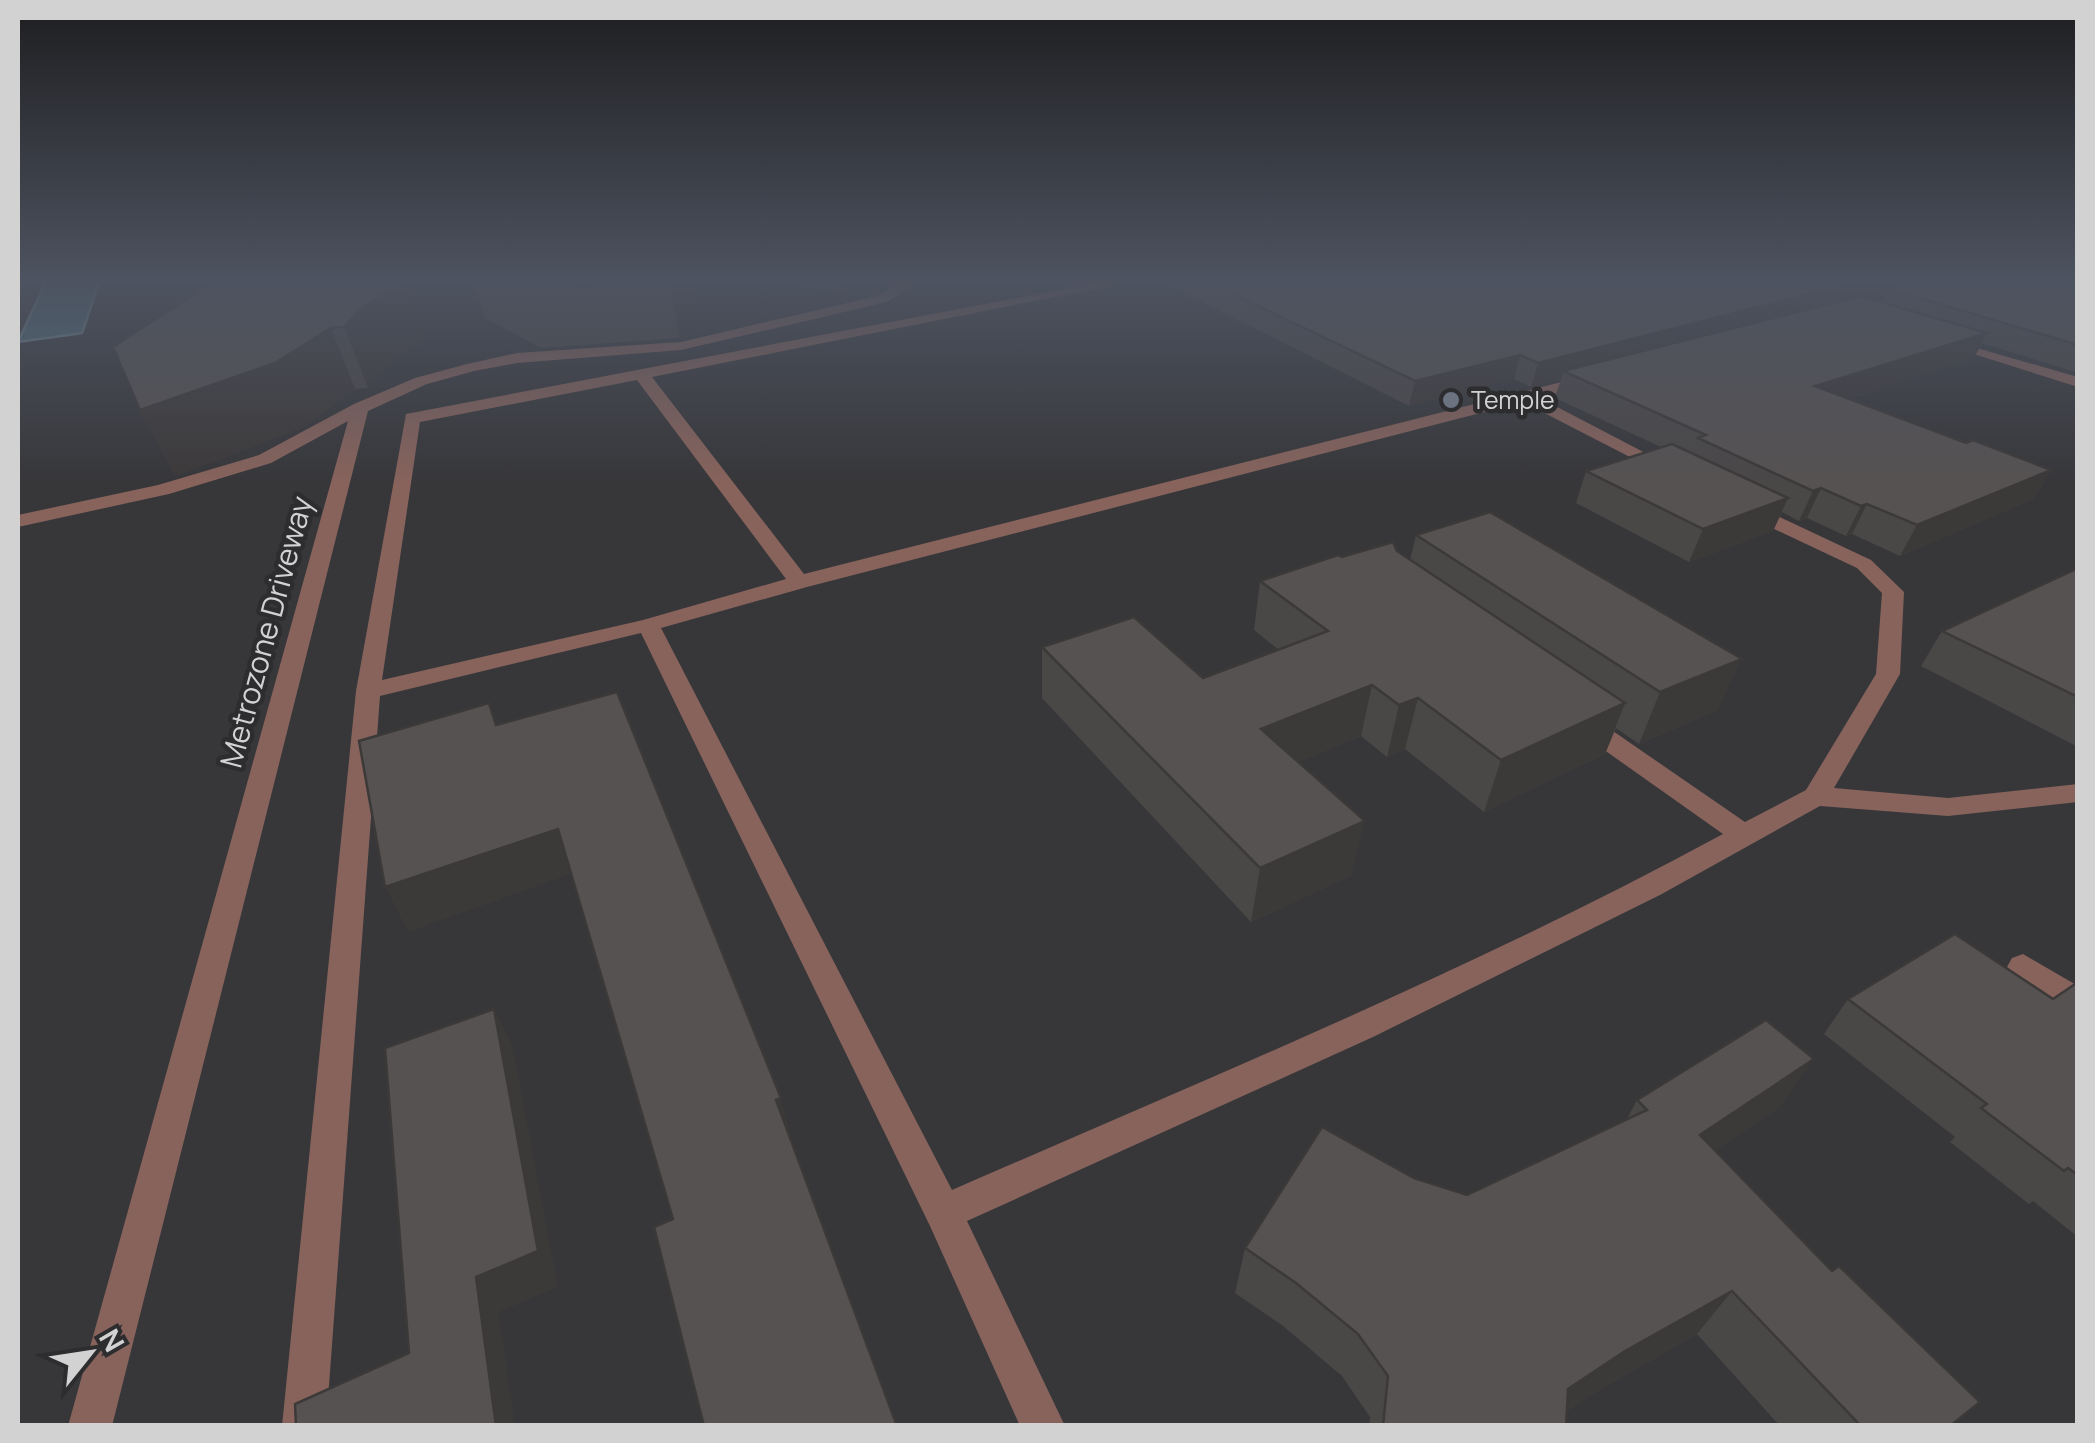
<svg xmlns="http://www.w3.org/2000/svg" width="2095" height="1443" viewBox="0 0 2095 1443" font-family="Manrope,sans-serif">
<rect width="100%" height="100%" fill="#37373a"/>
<path fill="#4d7080" stroke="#758d99" stroke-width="2.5" d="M 46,281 L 100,281 L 82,333 L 18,342 Z"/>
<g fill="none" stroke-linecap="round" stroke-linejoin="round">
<g fill="#87635c" fill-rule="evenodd">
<path d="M 902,281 L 918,281 L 887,302 L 681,350 L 517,363 L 474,371 L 427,384 L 368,411 L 112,1426 L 68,1426 L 348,421 L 271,463 L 169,494 L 18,527 L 18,515 L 158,485 L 259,455 L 354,404 L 415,378 L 467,364 L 517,353 L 681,342 L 877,296 Z"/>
<path d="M 1106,281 L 1135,281 L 652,377 L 804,574 L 1589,375 L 1597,380 L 1595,383 L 1540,398 L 1676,469 L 1667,474 L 1661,473 L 1523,402 L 807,587 L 661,628 L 952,1190 C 1211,1077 1474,969 1723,834 L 1576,730 L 1572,724 L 1576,718 L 1594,718 L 1745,822 L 1806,790 L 1876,674 L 1882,593 L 1857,568 L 1740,513 L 1740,505 L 1754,505 L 1871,560 L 1904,592 L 1900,674 L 1834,788 L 1948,798 L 2078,784 L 2078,802 L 1948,816 L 1820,806 L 1660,895 L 1373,1037 L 967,1221 L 1065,1426 L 1020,1426 L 930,1226 L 641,633 L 380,696 L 326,1426 L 282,1426 L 356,691 L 406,414 ZM 637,380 L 786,579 L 643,620 L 382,680 L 420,422 Z"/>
<path d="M 1942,338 L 2078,377 L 2078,387 L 1942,344 Z"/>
<path d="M 2023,954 L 2078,986 L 2078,1016 L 2012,976 L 2007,967 L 2012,958 Z"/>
</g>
</g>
<g fill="#4a4747" fill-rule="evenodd">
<path d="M 406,281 L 425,338 L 382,370 L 368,388 L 355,389 L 303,427 L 175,476 L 140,410 Z"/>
<path d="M 474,281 L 691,281 L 701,333 L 680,338 L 541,348 L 485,318 Z"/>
<path d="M 784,281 L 860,281 L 838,294 Z"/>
<path d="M 1161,281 L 2078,281 L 2078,373 L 1982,343 L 1974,358 L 1848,399 L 1966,443 L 2051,470 L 2033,499 L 1900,556 L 1852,534 L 1846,536 L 1807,518 L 1799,521 L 1782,512 L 1773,531 L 1689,562 L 1576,503 L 1586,471 L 1661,447 L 1555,398 L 1561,379 L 1531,387 L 1514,379 L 1409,406 ZM 1887,293 L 1883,302 L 1868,298 Z"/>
<path d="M 1416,535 L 1718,710 L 1639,744 L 1616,728 L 1605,754 L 1484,812 L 1405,749 L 1387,757 L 1361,736 L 1299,762 L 1352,875 L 1251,922 L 1042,698 L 1042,647 L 1203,678 L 1279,650 L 1254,630 L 1260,581 L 1342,557 L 1397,551 L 1410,560 Z"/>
<path d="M 2078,568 L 2078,747 L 1921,666 L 1942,631 Z"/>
<path d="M 2078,982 L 2078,1237 L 2033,1201 L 2029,1204 L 1950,1142 L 1955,1137 L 1824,1034 L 1848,999 L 2053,999 Z"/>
<path d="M 1637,1100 L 1781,1106 L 1715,1150 L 1950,1426 L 1780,1426 L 1697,1334 L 1594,1393 L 1567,1411 L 1566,1426 L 1369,1426 L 1370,1417 L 1342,1376 L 1283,1326 L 1235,1293 L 1245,1248 L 1414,1178 L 1467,1195 L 1627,1119 Z"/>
</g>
<g fill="#3c3939">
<path d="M 406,281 L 425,338 L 382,370 L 368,388 L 344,327 L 359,310 Z"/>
<path d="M 669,281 L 691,281 L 701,333 L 680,338 Z"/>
<path d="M 836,281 L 860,281 L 838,294 Z"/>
<path d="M 1859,281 L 1932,281 L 1889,289 L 1887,293 L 1573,376 L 1563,371 L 1561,379 L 1531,387 L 1538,363 Z"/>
<path d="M 331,328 L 355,389 L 303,427 L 175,476 L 140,410 Z"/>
<path d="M 1987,333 L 1974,358 L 1803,413 L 1815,386 Z"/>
<path d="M 1520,355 L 1514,379 L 1409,406 L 1415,381 Z"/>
<path d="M 2051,470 L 2033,499 L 1900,556 L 1917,525 Z"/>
<path d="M 1821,488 L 1807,518 L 1799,521 L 1813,491 Z"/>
<path d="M 1788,498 L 1773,531 L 1689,562 L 1703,529 Z"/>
<path d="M 1867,504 L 1852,534 L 1846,536 L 1861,506 Z"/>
<path d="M 1742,659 L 1718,710 L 1639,744 L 1660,692 Z"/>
<path d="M 1372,685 L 1361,736 L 1254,781 L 1261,729 Z"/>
<path d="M 1418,698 L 1405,749 L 1387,757 L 1399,705 Z"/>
<path d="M 1625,703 L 1605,754 L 1484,812 L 1501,760 Z"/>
<path d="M 1365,821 L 1352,875 L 1251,922 L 1260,868 Z"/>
<path d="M 558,829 L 574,873 L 408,932 L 385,887 Z"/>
<path d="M 494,1009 L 513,1046 L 558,1287 L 499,1312 L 515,1426 L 496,1426 L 476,1277 Z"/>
<path d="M 1814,1059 L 1781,1106 L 1670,1181 L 1700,1135 Z"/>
<path d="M 781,1098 L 793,1142 L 787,1144 L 776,1100 Z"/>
<path d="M 1732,1291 L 1697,1334 L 1594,1393 L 1546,1426 L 1568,1389 L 1625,1351 Z"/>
</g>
<g fill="#565252" stroke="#3c3939" stroke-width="2.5">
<path d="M 220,281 L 405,281 L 359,310 L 344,327 L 331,328 L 275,363 L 140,410 L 113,347 L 205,287 Z"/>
<path d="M 507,281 L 666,281 L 525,290 Z"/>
<path d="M 1206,281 L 1859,281 L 1538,363 L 1520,355 L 1415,381 Z"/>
<path d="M 1917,281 L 2078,281 L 2078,345 L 1889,289 Z"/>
<path d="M 1861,296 L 1987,333 L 1815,386 L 1966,443 L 1973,440 L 2051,470 L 1917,525 L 1867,504 L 1861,506 L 1821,488 L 1813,491 L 1698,438 L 1706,435 L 1563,371 Z"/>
<path d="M 1672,444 L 1788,498 L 1703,529 L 1586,471 Z"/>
<path d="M 1490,512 L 1742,659 L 1660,692 L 1416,535 Z"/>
<path d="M 1393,542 L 1397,551 L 1625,703 L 1501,760 L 1418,698 L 1399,705 L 1372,685 L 1261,729 L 1365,821 L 1260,868 L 1042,647 L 1134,617 L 1203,678 L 1328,631 L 1260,581 L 1338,555 L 1342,557 Z"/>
<path d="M 2078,568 L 2078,697 L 1942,631 Z"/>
<path d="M 617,692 L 781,1098 L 776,1100 L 897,1426 L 704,1426 L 654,1227 L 673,1219 L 558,829 L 385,887 L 359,741 L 489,703 L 496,725 Z"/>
<path d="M 1955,934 L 2053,999 L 2078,982 L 2078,1175 L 2068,1168 L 2064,1171 L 1981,1108 L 1987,1104 L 1848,999 Z"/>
<path d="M 494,1009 L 538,1251 L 476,1277 L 496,1426 L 296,1426 L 295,1404 L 409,1353 L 385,1048 Z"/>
<path d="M 1766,1020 L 1814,1059 L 1700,1135 L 1832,1271 L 1839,1266 L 1980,1402 L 1950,1426 L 1861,1426 L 1732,1291 L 1625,1351 L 1568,1389 L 1566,1426 L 1383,1426 L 1388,1376 L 1358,1334 L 1296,1283 L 1245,1248 L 1322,1127 L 1414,1178 L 1467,1195 L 1647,1110 L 1637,1100 Z"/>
</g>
<linearGradient id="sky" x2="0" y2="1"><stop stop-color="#1e1e20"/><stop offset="0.58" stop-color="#4d5360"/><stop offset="1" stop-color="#4d5360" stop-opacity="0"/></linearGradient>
<rect width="2095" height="483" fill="url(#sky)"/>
<circle fill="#6b7280" stroke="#2d2d30" stroke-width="4" cx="1451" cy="400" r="10"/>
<g text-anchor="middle" stroke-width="9" stroke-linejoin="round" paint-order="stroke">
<g font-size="25" fill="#d2d2d3" stroke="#2d2d30" text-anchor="start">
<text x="1471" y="409">Temple</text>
</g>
<g font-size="30" fill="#d2d2d3" stroke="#2d2d30">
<text transform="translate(267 632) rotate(-75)" y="10">Metrozone Driveway</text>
</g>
</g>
<rect width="2095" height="1443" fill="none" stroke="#d2d2d3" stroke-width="40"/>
<g transform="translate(90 1353) rotate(60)" stroke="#2d2d30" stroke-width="8" paint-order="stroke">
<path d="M0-8L18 38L0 25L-18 38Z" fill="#d2d2d3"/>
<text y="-15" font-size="28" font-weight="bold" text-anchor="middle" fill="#d2d2d3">N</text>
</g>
</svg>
